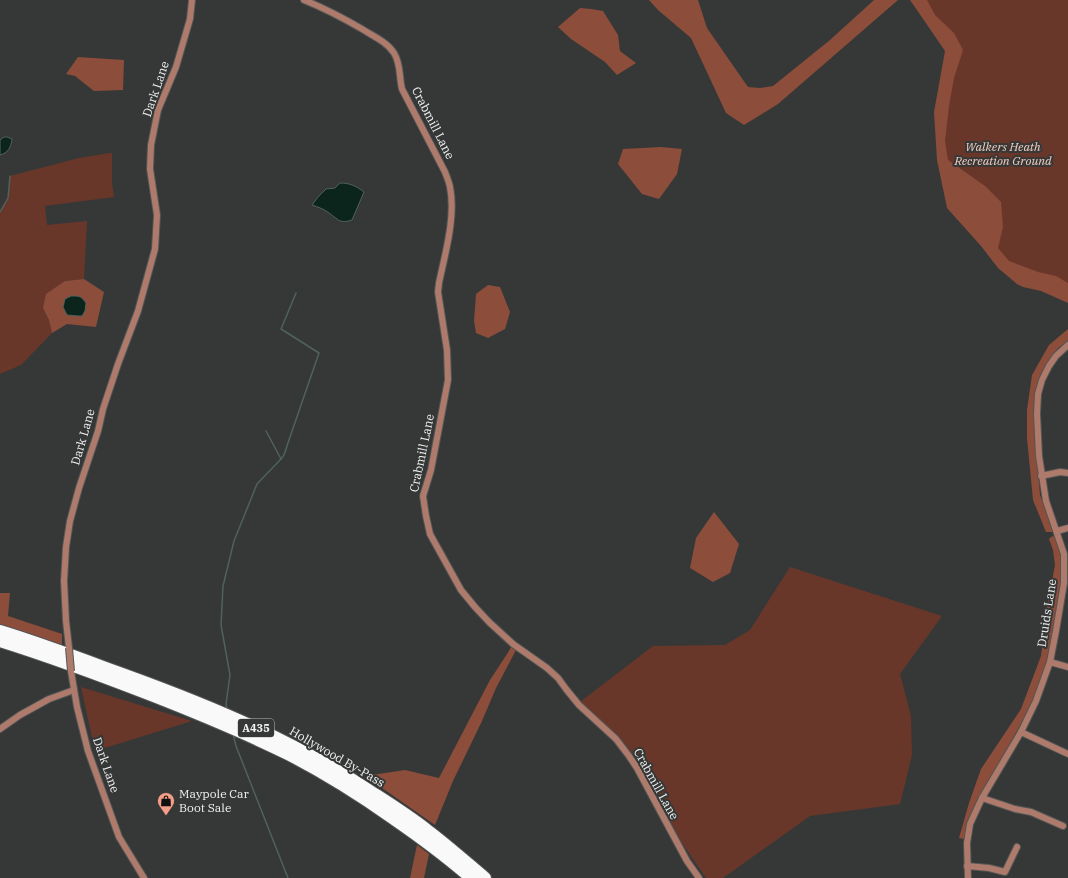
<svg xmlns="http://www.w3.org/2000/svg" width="1068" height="878" viewBox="0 0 1068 878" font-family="'IBM Plex Serif',serif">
<rect width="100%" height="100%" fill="#353837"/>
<g fill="#69372a">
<path d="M 916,0 L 1068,0 L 1068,293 L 1017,284 L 937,160 L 951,50 Z"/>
<path d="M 109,153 L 112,153 L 112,183 L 114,197 L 45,206 L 47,225 L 87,221 L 84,279 L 65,281 L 43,308 L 49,320 L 52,333 L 21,365 L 0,374 L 0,212 L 8,198 L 10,176 L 79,158 Z"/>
<path d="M 790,567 L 942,616 L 900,674 L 911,716 L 912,755 L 900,804 L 810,816 L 723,878 L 706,878 L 682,843 L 634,755 L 620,738 L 580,702 L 653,646 L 725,645 L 750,630 Z"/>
<path d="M 81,687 L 192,721 L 95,751 Z"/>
</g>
<g fill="#8d4d3b" fill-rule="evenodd">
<path d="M 649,0 L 698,0 L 707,28 L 748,87 L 760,88 L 773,86 L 830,40 L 874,0 L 898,0 L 778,104 L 744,125 L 726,113 L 691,38 L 658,10 Z"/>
<path d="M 910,0 L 927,0 L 935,15 L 954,33 L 963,50 L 954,78 L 949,106 L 945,141 L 948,160 L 985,186 L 1001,202 L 1003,227 L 998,248 L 1009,261 L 1038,272 L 1056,276 L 1068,283 L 1068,303 L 1041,291 L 1023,287 L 1017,284 L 998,268 L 981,246 L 947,208 L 937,160 L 934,112 L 945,51 Z"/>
<path d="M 580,8 L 591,9 L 603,11 L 618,35 L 620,51 L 636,63 L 617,75 L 605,62 L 571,39 L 558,27 Z"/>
<path d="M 78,57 L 124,60 L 123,90 L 94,91 L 75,76 L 66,74 Z"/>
<path d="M 661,147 L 682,149 L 677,174 L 659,199 L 642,194 L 618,164 L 623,149 Z"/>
<path d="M 84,279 L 104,292 L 96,327 L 67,324 L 52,333 L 49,320 L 43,308 L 46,294 L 65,281 ZM 82,298 L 82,316 L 63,307 Z"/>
<path d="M 488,285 L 500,287 L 510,312 L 505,329 L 488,338 L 476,333 L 474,321 L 476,294 Z"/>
<path d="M 1068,329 L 1068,341 L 1058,348 L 1043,371 L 1035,437 L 1040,495 L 1054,532 L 1046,532 L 1033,500 L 1027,438 L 1027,410 L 1032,375 L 1049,345 Z"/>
<path d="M 714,512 L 739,544 L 730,573 L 713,582 L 690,568 L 696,538 Z"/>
<path d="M 1054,536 L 1060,548 L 1062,572 L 1057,612 L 1047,664 L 1033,702 L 1008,747 L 977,800 L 964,839 L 959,838 L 969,803 L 981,769 L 1021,709 L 1041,656 L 1045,627 L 1046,613 L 1055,565 L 1053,550 L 1049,539 L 1051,537 Z"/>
<path d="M 0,593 L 10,593 L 8,616 L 62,634 L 62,646 L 0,625 Z"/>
<path d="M 511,647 L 516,650 L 496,688 L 482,721 L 453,781 L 435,825 L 365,776 L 405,770 L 439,778 L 490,680 L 509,651 Z"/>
<path d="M 417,845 L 429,854 L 424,878 L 410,878 Z"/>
</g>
<g fill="#0b251c" stroke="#50625c">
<path d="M 4,137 L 7,137 L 12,139 C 11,147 8,153 0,155 L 0,140 Z"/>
<path d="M 340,183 C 350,183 356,186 364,192 L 352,220 C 340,224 339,220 329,213 C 324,209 318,207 312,205 L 318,197 L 326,189 L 335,188 Z"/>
<path d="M 71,296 C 80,296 81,296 86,303 L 85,311 L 82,316 L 78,316 L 67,315 L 63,307 L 65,299 Z"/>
</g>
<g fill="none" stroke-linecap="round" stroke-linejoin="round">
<g stroke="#50625c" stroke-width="1.5">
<path d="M 0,212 L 8,198 L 10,176"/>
<path d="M 266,431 L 281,459"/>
<path d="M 227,709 L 226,704 L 230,675 L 221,625 L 223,586 L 234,541 L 257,484 L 281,459 L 284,455 L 290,437 L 319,353 L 281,329 L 296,293"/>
<path d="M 233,734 L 236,746 L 288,878"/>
</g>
<defs>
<g id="street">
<path d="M 304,0 C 324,8 343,18 362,29 C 373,36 387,42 394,53 C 401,64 399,77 402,89 L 445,172 C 447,177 449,182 450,187 C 456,217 445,254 439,283 L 438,292 L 447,350 L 448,380 L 431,470 L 423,496 L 426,516 L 430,534 L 461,590 L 475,607 L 489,622 L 513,644 L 547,668 L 558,678 L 566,689 L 579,705 L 616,739 L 629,756 L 637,768 L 687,861 L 699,878"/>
<path d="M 1041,476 L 1060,472 L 1068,473"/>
<path d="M 1057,531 L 1068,528"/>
<path d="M 69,648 L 66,621 L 64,581 L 66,547 L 70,521 L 79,488 L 98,431 L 103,409 L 118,364 L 138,311 L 155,249 L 157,215 L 150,169 L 151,145 L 158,110 L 176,67 L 190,19 L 192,0"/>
<path d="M 1050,662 L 1068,667"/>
<path d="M 71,671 L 77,707 L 88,751 L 119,837 L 144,878"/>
<path d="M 0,729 L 20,715 L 49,699 L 74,690"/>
<path d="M 1021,732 L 1068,754"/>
<path d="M 982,798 L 1015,809 L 1031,812 L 1063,826"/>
<path d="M 967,866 L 989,868 L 1005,872 L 1017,847"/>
<path d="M 968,878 L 967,843 L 970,824 L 982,798 L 1021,732 L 1036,701 L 1050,662 L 1056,631 L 1064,583 L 1064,554 L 1046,501 L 1039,456 L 1037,414 L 1038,394 L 1042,380 L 1049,366 L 1056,356 L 1068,345"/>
</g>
<g id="highway">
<path d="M 0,631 C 36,642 71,655 106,668 C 196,700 286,736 367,789 C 387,802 408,815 427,830 C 447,845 466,862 485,878"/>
<path d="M 0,641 C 51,657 102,676 151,695 C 197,713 243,732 288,754 C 325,773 360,795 394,819 C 420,837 446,856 471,878"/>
</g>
</defs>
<use href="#street" stroke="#535655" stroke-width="8"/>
<use href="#highway" stroke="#535655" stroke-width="14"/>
<use href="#street" stroke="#ae7a6c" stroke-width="6"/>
<use href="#highway" stroke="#f9f9f9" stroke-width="12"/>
<defs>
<path id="street-bridge" d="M 69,648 L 71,671"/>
</defs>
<use href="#street-bridge" stroke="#535655" stroke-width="8" stroke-linecap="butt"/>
<use href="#street-bridge" stroke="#ae7a6c" stroke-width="6"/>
</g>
<defs>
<symbol id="shop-pin" viewBox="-11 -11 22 30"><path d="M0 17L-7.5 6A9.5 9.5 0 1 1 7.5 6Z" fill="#f49e87" stroke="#353837"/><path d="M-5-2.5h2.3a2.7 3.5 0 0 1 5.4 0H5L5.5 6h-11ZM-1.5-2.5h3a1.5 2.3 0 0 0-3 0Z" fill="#111"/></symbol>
</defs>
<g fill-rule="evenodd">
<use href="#shop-pin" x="156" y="791" width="20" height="27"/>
</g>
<g text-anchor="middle" stroke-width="4" stroke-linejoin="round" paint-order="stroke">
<rect fill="#353837" stroke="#b8bab9" stroke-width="1" x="238" y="719" width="36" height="18" rx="3"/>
<g font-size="11" font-weight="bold" fill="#f0f2f1">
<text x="256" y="732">A435</text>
</g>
<g font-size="12" fill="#f0f2f1" stroke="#353837">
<text transform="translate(156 89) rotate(-71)" y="4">Dark Lane</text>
<text transform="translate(433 123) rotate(63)" y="4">Crabmill Lane</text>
<text transform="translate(83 437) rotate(-74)" y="4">Dark Lane</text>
<text transform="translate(422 453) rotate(-78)" y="4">Crabmill Lane</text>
<text transform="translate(1047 613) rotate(-81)" y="4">Druids Lane</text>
<text transform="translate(337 757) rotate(30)" y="4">Hollywood By-Pass</text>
<text transform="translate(106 765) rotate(71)" y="4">Dark Lane</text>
<text transform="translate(656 784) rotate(61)" y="4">Crabmill Lane</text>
</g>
<g font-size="12" font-style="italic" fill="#f5cdc1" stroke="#353837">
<text x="1003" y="151">Walkers Heath<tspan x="1003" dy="14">Recreation Ground</tspan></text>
</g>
<g font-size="12" fill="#f0f2f1" stroke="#353837" text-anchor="start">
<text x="179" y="798">Maypole Car<tspan x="179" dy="14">Boot Sale</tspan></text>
</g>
</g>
</svg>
